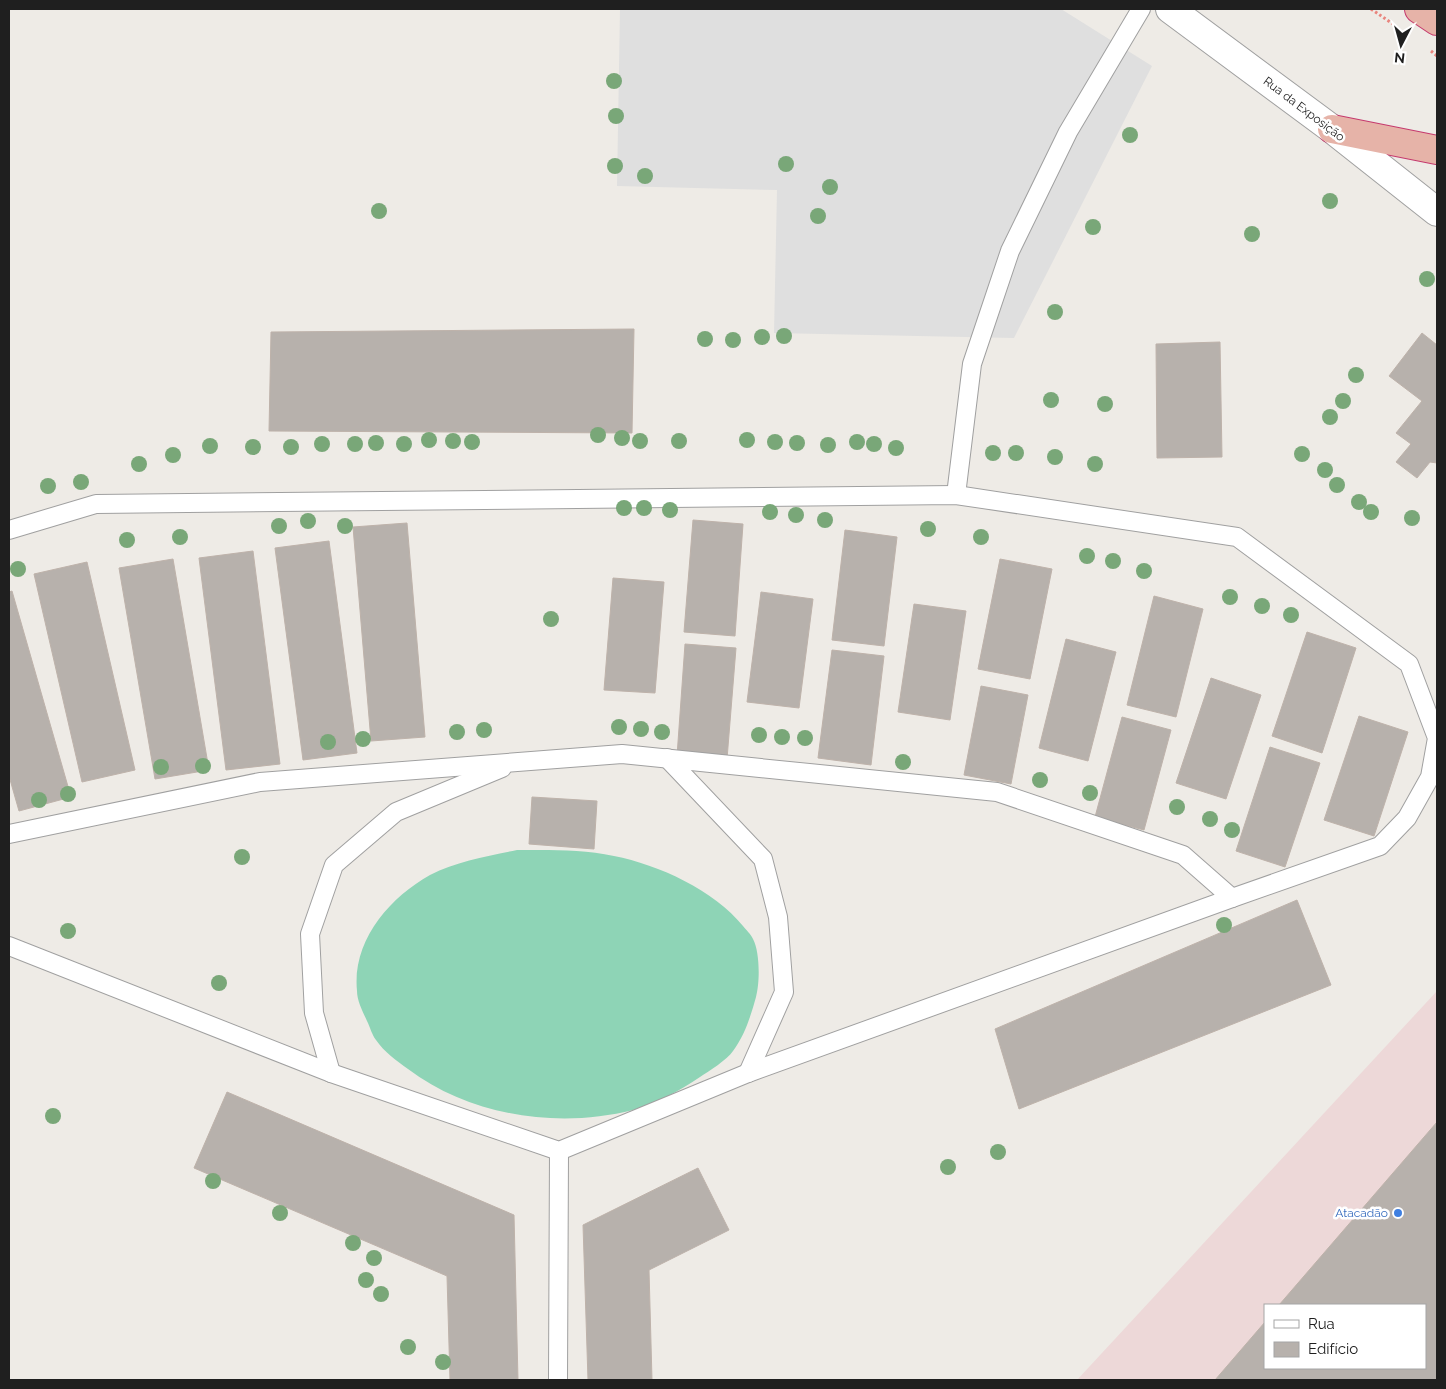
<svg xmlns="http://www.w3.org/2000/svg" width="1446" height="1389" viewBox="0 0 1446 1389" font-family="Raleway,sans-serif">
<rect width="100%" height="100%" fill="#eeebe6"/>
<path fill="#edd8d8" fill-rule="evenodd" d="M 1437,991 L 1437,1380 L 1077,1380 ZM 1265,1305 L 1425,1305 L 1425,1368 L 1265,1368 Z"/>
<path fill="#8ed4b6" d="M 517,850 C 550,850 582,849 614,856 C 659,865 714,890 743,926 C 746,930 751,934 753,939 C 760,952 760,982 756,997 C 751,1015 745,1035 733,1051 C 727,1060 709,1071 700,1077 C 679,1091 656,1104 633,1110 C 558,1129 470,1116 408,1069 C 397,1061 384,1052 376,1040 C 372,1035 370,1027 367,1021 C 363,1012 357,1001 357,991 C 352,941 389,898 430,875 C 457,861 488,856 517,850 Z"/>
<path fill="#dfdfdf" d="M 620,9 L 1061,9 L 1152,66 L 1014,338 L 774,333 L 777,190 L 617,186 Z"/>
<g fill="#b7b1ac" stroke="#beb2aa">
<path d="M 634,329 L 632,433 L 269,431 L 271,332 Z"/>
<path d="M 1422,333 L 1437,345 L 1437,463 L 1430,462 L 1417,478 L 1396,462 L 1411,444 L 1396,433 L 1422,401 L 1389,376 Z"/>
<path d="M 1220,342 L 1222,457 L 1157,458 L 1156,344 Z"/>
<path d="M 693,520 L 743,524 L 735,636 L 684,632 Z"/>
<path d="M 407,523 L 425,737 L 371,741 L 353,527 Z"/>
<path d="M 845,530 L 897,537 L 884,646 L 832,640 Z"/>
<path d="M 329,541 L 357,753 L 303,760 L 275,548 Z"/>
<path d="M 253,551 L 280,764 L 226,770 L 199,558 Z"/>
<path d="M 173,559 L 209,770 L 155,779 L 119,568 Z"/>
<path d="M 1000,559 L 1052,569 L 1030,679 L 978,669 Z"/>
<path d="M 87,562 L 135,770 L 82,782 L 34,574 Z"/>
<path d="M 613,578 L 664,582 L 655,693 L 604,690 Z"/>
<path d="M 12,591 L 71,797 L 19,811 L 9,776 L 9,592 Z"/>
<path d="M 761,592 L 813,599 L 799,708 L 747,702 Z"/>
<path d="M 1154,596 L 1203,609 L 1176,717 L 1127,705 Z"/>
<path d="M 914,604 L 966,611 L 950,720 L 898,712 Z"/>
<path d="M 1307,632 L 1356,648 L 1322,753 L 1272,736 Z"/>
<path d="M 1066,639 L 1116,652 L 1088,761 L 1039,748 Z"/>
<path d="M 685,644 L 736,648 L 727,759 L 677,756 Z"/>
<path d="M 832,650 L 884,656 L 871,765 L 818,758 Z"/>
<path d="M 1211,678 L 1261,695 L 1226,799 L 1176,783 Z"/>
<path d="M 981,686 L 1028,695 L 1011,784 L 964,775 Z"/>
<path d="M 1359,716 L 1408,732 L 1374,836 L 1324,820 Z"/>
<path d="M 1122,717 L 1171,730 L 1144,830 L 1095,817 Z"/>
<path d="M 1270,747 L 1320,763 L 1285,867 L 1236,851 Z"/>
<path d="M 532,797 L 597,801 L 594,849 L 529,844 Z"/>
<path d="M 1297,900 L 1331,985 L 1019,1109 L 995,1029 Z"/>
<path d="M 227,1092 L 514,1215 L 518,1380 L 450,1380 L 447,1276 L 194,1168 Z"/>
<path d="M 1437,1122 L 1437,1380 L 1215,1380 L 1265,1322 L 1265,1368 L 1425,1368 L 1425,1305 L 1279,1305 Z"/>
<path d="M 698,1168 L 729,1230 L 649,1270 L 652,1380 L 588,1380 L 583,1225 Z"/>
</g>
<g fill="none" stroke-linecap="round" stroke-linejoin="round">
<defs>
<g id="service">
<path d="M 956,495 L 972,364 L 1010,251 L 1068,132 L 1141,9"/>
<path d="M 9,530 L 96,504 L 956,495 L 1237,537 L 1409,664 L 1437,738 L 1430,777 L 1407,818 L 1380,846 L 1232,898"/>
<path d="M 667,758 L 763,859 L 778,917 L 784,992 L 748,1073"/>
<path d="M 9,834 L 260,782 L 622,754 L 997,792 L 1183,855 L 1232,898 L 748,1073 L 559,1151 L 331,1073 L 9,946"/>
<path d="M 331,1073 L 314,1013 L 310,934 L 334,865 L 396,812 L 502,768"/>
<path d="M 558,1380 L 559,1151"/>
</g>
<path id="tertiary" d="M 1170,9 L 1332,129 L 1437,212"/>
<g id="trunk">
<path d="M 1419,9 L 1437,21"/>
<path d="M 1332,129 L 1437,150"/>
</g>
</defs>
<use href="#service" stroke="#a0a0a0" stroke-width="20"/>
<use href="#tertiary" stroke="#a0a0a0" stroke-width="30"/>
<use href="#trunk" stroke="#c53a6e" stroke-width="30"/>
<g stroke="#e9847d" stroke-width="3" stroke-dasharray="2.5 2.5" stroke-linecap="butt">
<path d="M 1371,9 L 1393,24"/>
<path d="M 1431,51 L 1437,56"/>
</g>
<use href="#service" stroke="#fff" stroke-width="18"/>
<use href="#tertiary" stroke="#fff" stroke-width="28"/>
<use href="#trunk" stroke="#e6b3a8" stroke-width="28"/>
</g>
<g fill="#79a778">
<circle cx="614" cy="81" r="8"/>
<circle cx="616" cy="116" r="8"/>
<circle cx="1130" cy="135" r="8"/>
<circle cx="786" cy="164" r="8"/>
<circle cx="615" cy="166" r="8"/>
<circle cx="645" cy="176" r="8"/>
<circle cx="830" cy="187" r="8"/>
<circle cx="1330" cy="201" r="8"/>
<circle cx="379" cy="211" r="8"/>
<circle cx="818" cy="216" r="8"/>
<circle cx="1093" cy="227" r="8"/>
<circle cx="1252" cy="234" r="8"/>
<circle cx="1427" cy="279" r="8"/>
<circle cx="1055" cy="312" r="8"/>
<circle cx="784" cy="336" r="8"/>
<circle cx="762" cy="337" r="8"/>
<circle cx="705" cy="339" r="8"/>
<circle cx="733" cy="340" r="8"/>
<circle cx="1356" cy="375" r="8"/>
<circle cx="1051" cy="400" r="8"/>
<circle cx="1343" cy="401" r="8"/>
<circle cx="1105" cy="404" r="8"/>
<circle cx="1330" cy="417" r="8"/>
<circle cx="598" cy="435" r="8"/>
<circle cx="622" cy="438" r="8"/>
<circle cx="429" cy="440" r="8"/>
<circle cx="747" cy="440" r="8"/>
<circle cx="453" cy="441" r="8"/>
<circle cx="640" cy="441" r="8"/>
<circle cx="679" cy="441" r="8"/>
<circle cx="472" cy="442" r="8"/>
<circle cx="775" cy="442" r="8"/>
<circle cx="857" cy="442" r="8"/>
<circle cx="376" cy="443" r="8"/>
<circle cx="797" cy="443" r="8"/>
<circle cx="322" cy="444" r="8"/>
<circle cx="355" cy="444" r="8"/>
<circle cx="404" cy="444" r="8"/>
<circle cx="874" cy="444" r="8"/>
<circle cx="828" cy="445" r="8"/>
<circle cx="210" cy="446" r="8"/>
<circle cx="253" cy="447" r="8"/>
<circle cx="291" cy="447" r="8"/>
<circle cx="896" cy="448" r="8"/>
<circle cx="993" cy="453" r="8"/>
<circle cx="1016" cy="453" r="8"/>
<circle cx="1302" cy="454" r="8"/>
<circle cx="173" cy="455" r="8"/>
<circle cx="1055" cy="457" r="8"/>
<circle cx="139" cy="464" r="8"/>
<circle cx="1095" cy="464" r="8"/>
<circle cx="1325" cy="470" r="8"/>
<circle cx="81" cy="482" r="8"/>
<circle cx="1337" cy="485" r="8"/>
<circle cx="48" cy="486" r="8"/>
<circle cx="1359" cy="502" r="8"/>
<circle cx="624" cy="508" r="8"/>
<circle cx="644" cy="508" r="8"/>
<circle cx="670" cy="510" r="8"/>
<circle cx="770" cy="512" r="8"/>
<circle cx="1371" cy="512" r="8"/>
<circle cx="796" cy="515" r="8"/>
<circle cx="1412" cy="518" r="8"/>
<circle cx="825" cy="520" r="8"/>
<circle cx="308" cy="521" r="8"/>
<circle cx="279" cy="526" r="8"/>
<circle cx="345" cy="526" r="8"/>
<circle cx="928" cy="529" r="8"/>
<circle cx="180" cy="537" r="8"/>
<circle cx="981" cy="537" r="8"/>
<circle cx="127" cy="540" r="8"/>
<circle cx="1087" cy="556" r="8"/>
<circle cx="1113" cy="561" r="8"/>
<circle cx="18" cy="569" r="8"/>
<circle cx="1144" cy="571" r="8"/>
<circle cx="1230" cy="597" r="8"/>
<circle cx="1262" cy="606" r="8"/>
<circle cx="1291" cy="615" r="8"/>
<circle cx="551" cy="619" r="8"/>
<circle cx="619" cy="727" r="8"/>
<circle cx="641" cy="729" r="8"/>
<circle cx="484" cy="730" r="8"/>
<circle cx="457" cy="732" r="8"/>
<circle cx="662" cy="732" r="8"/>
<circle cx="759" cy="735" r="8"/>
<circle cx="782" cy="737" r="8"/>
<circle cx="805" cy="738" r="8"/>
<circle cx="363" cy="739" r="8"/>
<circle cx="328" cy="742" r="8"/>
<circle cx="903" cy="762" r="8"/>
<circle cx="203" cy="766" r="8"/>
<circle cx="161" cy="767" r="8"/>
<circle cx="1040" cy="780" r="8"/>
<circle cx="1090" cy="793" r="8"/>
<circle cx="68" cy="794" r="8"/>
<circle cx="39" cy="800" r="8"/>
<circle cx="1177" cy="807" r="8"/>
<circle cx="1210" cy="819" r="8"/>
<circle cx="1232" cy="830" r="8"/>
<circle cx="242" cy="857" r="8"/>
<circle cx="1224" cy="925" r="8"/>
<circle cx="68" cy="931" r="8"/>
<circle cx="219" cy="983" r="8"/>
<circle cx="53" cy="1116" r="8"/>
<circle cx="998" cy="1152" r="8"/>
<circle cx="948" cy="1167" r="8"/>
<circle cx="213" cy="1181" r="8"/>
<circle cx="280" cy="1213" r="8"/>
<circle cx="353" cy="1243" r="8"/>
<circle cx="374" cy="1258" r="8"/>
<circle cx="366" cy="1280" r="8"/>
<circle cx="381" cy="1294" r="8"/>
<circle cx="408" cy="1347" r="8"/>
<circle cx="443" cy="1362" r="8"/>
</g>
<circle fill="#3f7fe0" stroke="#fff" stroke-width="2" cx="1398" cy="1213" r="5"/>
<g text-anchor="middle" stroke-width="5" stroke-linejoin="round" paint-order="stroke">
<g font-size="12" fill="#1f1f1f" stroke="#fff">
<text transform="translate(1304 109) rotate(37)" y="4">Rua da Exposição</text>
</g>
<g font-size="12" fill="#366cbe" stroke="#fff" text-anchor="end">
<text x="1388" y="1217">Atacadão</text>
</g>
</g>
<rect width="1446" height="1389" fill="none" stroke="#1f1f1f" stroke-width="20"/>
<rect x="1264" y="1304" width="162" height="65" fill="#ffffff" stroke="#a5a5a5"/>
<rect x="1274" y="1320" width="25" height="8" fill="#ffffff" stroke="#a5a5a5"/>
<text x="1308" y="1329" font-size="15" fill="#1f1f1f">Rua</text>
<rect x="1274" y="1342" width="25" height="15" fill="#b7b1ac" stroke="#a5a5a5"/>
<text x="1308" y="1354" font-size="15" fill="#1f1f1f">Edifício</text>
<g transform="translate(1401 45) rotate(186)" stroke="#ffffff" stroke-width="4" paint-order="stroke">
<path d="M0-4L9 19L0 12L-9 19Z" fill="#1f1f1f"/>
<text y="-8" font-size="14" font-weight="bold" text-anchor="middle" fill="#1f1f1f">N</text>
</g>
</svg>
